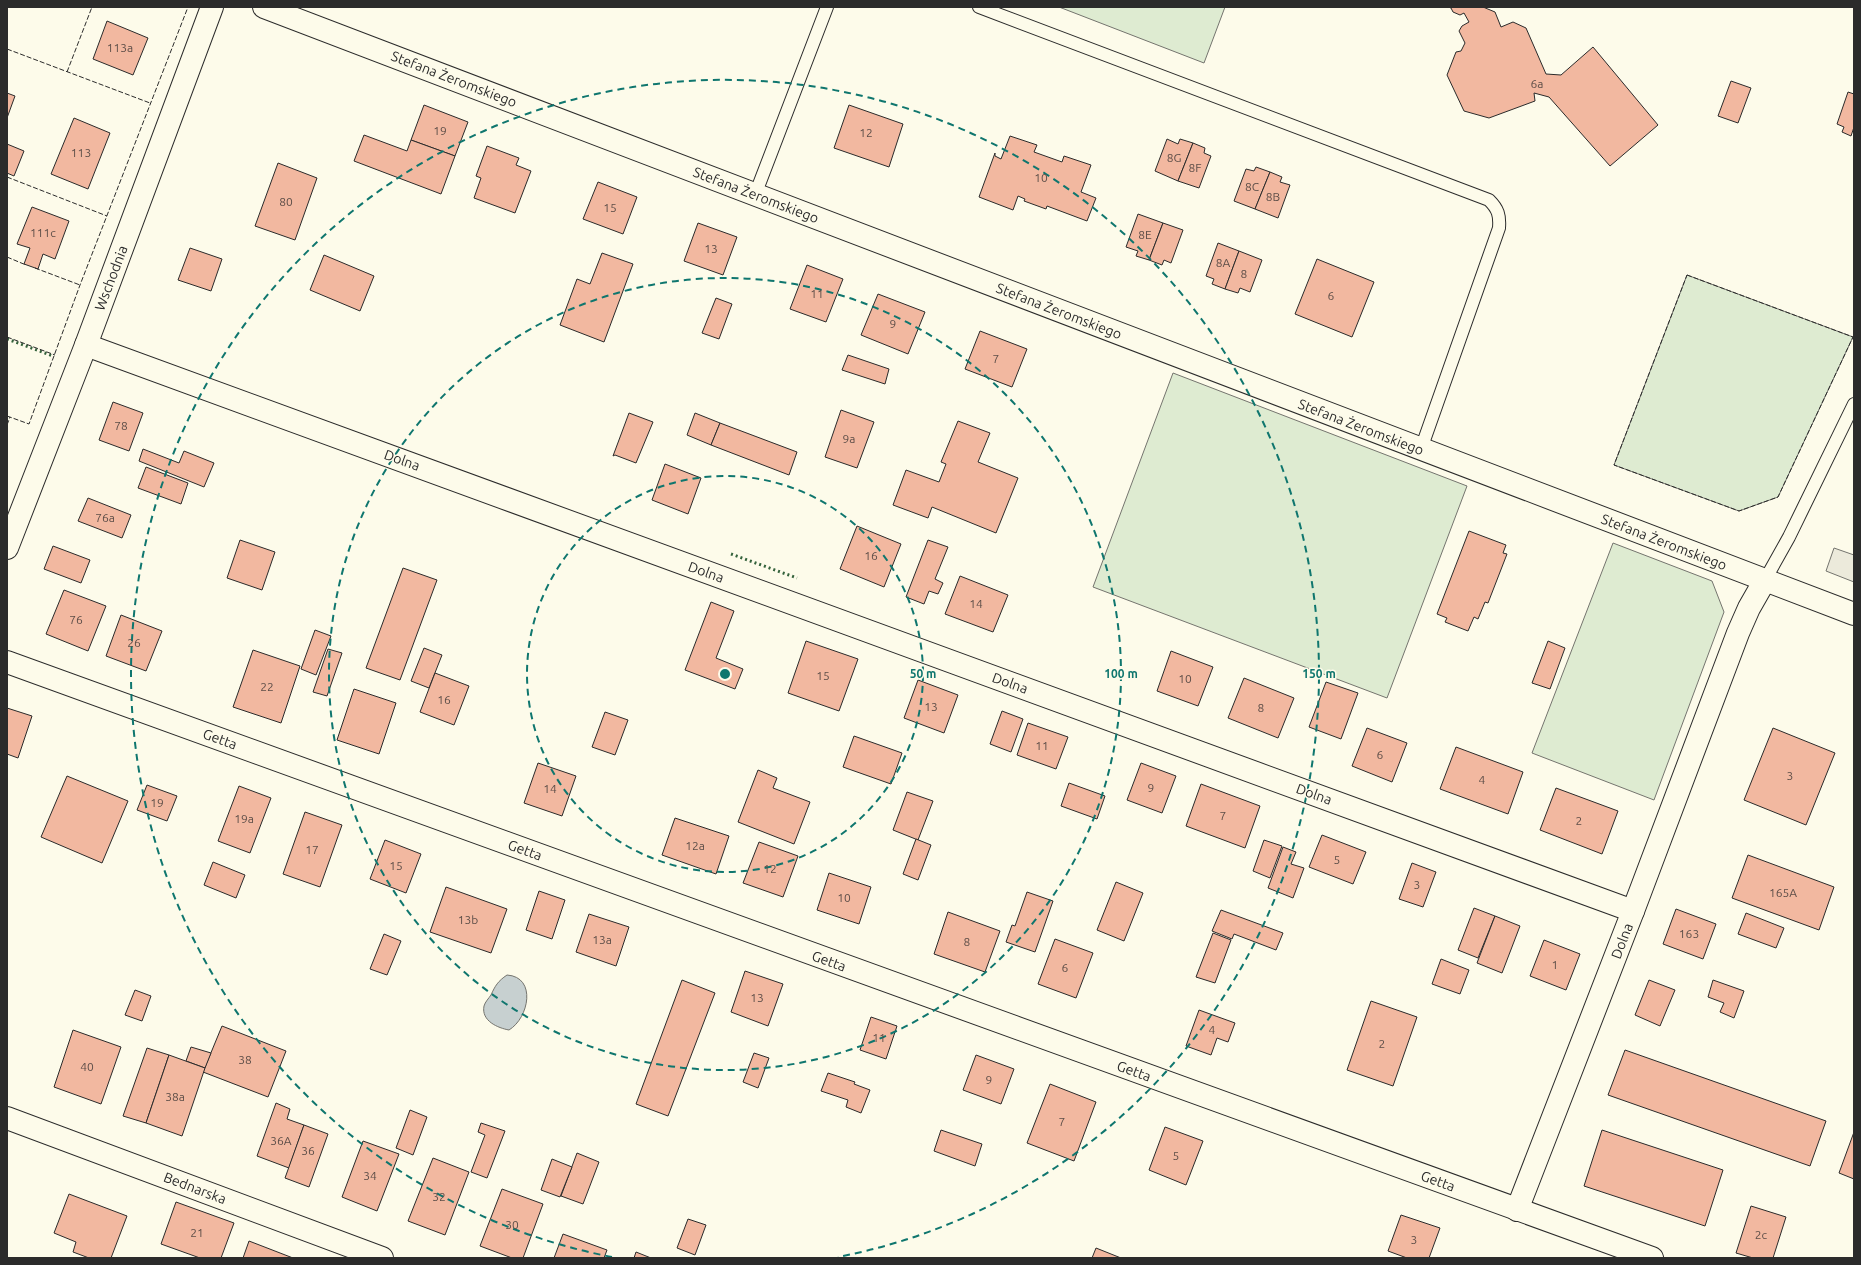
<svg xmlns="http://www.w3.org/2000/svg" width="1861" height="1265" viewBox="0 0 1861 1265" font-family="Ubuntu,sans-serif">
<rect width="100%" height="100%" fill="#fdfbea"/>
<g fill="#deebd1" stroke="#74746e">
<path d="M 1059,7 L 1225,7 L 1204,63 Z"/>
<path d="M 1687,275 L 1853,337 L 1778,497 L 1739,511 L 1614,465 Z"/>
<path d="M 1173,373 L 1467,486 L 1387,698 L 1093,587 Z"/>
<path d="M 1613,543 L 1712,581 L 1724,612 L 1654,800 L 1532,753 Z"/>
</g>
<path fill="#eceadb" stroke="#74746e" d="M 1834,548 L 1854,555 L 1854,582 L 1826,571 Z"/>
<path fill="#c7d0d0" stroke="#74746e" d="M 507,975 C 537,977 529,1018 509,1030 C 498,1028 481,1021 484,1006 C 485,1002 489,998 491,995 C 495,986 498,981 507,975 Z"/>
<g fill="#f2b8a0" stroke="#2b2b2b">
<path d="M 1449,7 L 1483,7 L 1495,12 L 1501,27 L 1513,22 L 1526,28 L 1546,74 L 1561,75 L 1593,47 L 1658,125 L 1610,166 L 1549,97 L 1534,93 L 1535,101 L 1489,118 L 1464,111 L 1447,75 L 1456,52 L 1461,51 L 1465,43 L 1459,31 L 1462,26 L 1469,22 L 1464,13 L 1460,15 L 1453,12 L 1451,8 Z"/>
<path d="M 107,21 L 148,38 L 133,75 L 93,59 Z"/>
<path d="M 1731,81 L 1751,88 L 1738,123 L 1718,116 Z"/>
<path d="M 1848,92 L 1854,94 L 1854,127 L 1851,136 L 1842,132 L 1844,127 L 1837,124 Z"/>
<path d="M 7,93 L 15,96 L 7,118 Z"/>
<path d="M 424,105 L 468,122 L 455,156 L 411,140 Z"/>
<path d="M 849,105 L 903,124 L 889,167 L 834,148 Z"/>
<path d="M 74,118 L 110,133 L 88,189 L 51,174 Z"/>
<path d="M 364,135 L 407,151 L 411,140 L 455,156 L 441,194 L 354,161 Z"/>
<path d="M 1010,136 L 1037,145 L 1034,152 L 1062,162 L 1064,156 L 1091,165 L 1081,192 L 1096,198 L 1087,221 L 1047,206 L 1046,209 L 1024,201 L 1025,199 L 1018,196 L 1013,210 L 979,197 L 995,153 L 995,156 L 1001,159 Z"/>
<path d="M 1167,139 L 1178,144 L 1180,139 L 1193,143 L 1178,181 L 1155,171 Z"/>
<path d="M 1193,143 L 1205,148 L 1204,153 L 1211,156 L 1199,188 L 1178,181 Z"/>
<path d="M 7,144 L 24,151 L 14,176 L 7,173 Z"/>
<path d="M 487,146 L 519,158 L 516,165 L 531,171 L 515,213 L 474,198 L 481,178 L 476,176 Z"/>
<path d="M 278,163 L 317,178 L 295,240 L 255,226 Z"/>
<path d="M 1256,167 L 1270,172 L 1255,209 L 1234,201 L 1246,169 L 1254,171 Z"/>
<path d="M 1270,172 L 1282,177 L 1280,182 L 1290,185 L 1278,218 L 1255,209 Z"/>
<path d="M 598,182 L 637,197 L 623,234 L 583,219 Z"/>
<path d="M 32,207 L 69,221 L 55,259 L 43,254 L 38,269 L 24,264 L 30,248 L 17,244 Z"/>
<path d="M 1138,214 L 1163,223 L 1149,260 L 1136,256 L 1138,251 L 1126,247 Z"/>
<path d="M 698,223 L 737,237 L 723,275 L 684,261 Z"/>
<path d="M 1163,223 L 1183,230 L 1171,263 L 1164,260 L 1162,265 L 1149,260 Z"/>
<path d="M 1218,243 L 1239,251 L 1225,289 L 1212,284 L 1214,279 L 1206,276 Z"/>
<path d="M 190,248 L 222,259 L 211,291 L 178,280 Z"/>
<path d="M 1239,251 L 1262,260 L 1250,292 L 1240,288 L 1238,293 L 1225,289 Z"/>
<path d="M 602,253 L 633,264 L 604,342 L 560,325 L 577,279 L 590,284 Z"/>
<path d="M 324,255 L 374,276 L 360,311 L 310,290 Z"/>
<path d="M 1317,259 L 1374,282 L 1352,337 L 1295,314 Z"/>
<path d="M 807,265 L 843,279 L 826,322 L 790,309 Z"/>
<path d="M 878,294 L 925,312 L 908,354 L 861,335 Z"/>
<path d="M 716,298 L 732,304 L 719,339 L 702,333 Z"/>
<path d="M 980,331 L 1027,349 L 1012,387 L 965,369 Z"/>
<path d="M 848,355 L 889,369 L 885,384 L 842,370 Z"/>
<path d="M 113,402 L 143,413 L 129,451 L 99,440 Z"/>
<path d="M 841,410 L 874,422 L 857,468 L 825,457 Z"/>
<path d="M 629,413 L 653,422 L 636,463 L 615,455 L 613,456 Z"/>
<path d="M 695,413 L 720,423 L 711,445 L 687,435 Z"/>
<path d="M 958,421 L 990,433 L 978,462 L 1018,478 L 996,533 L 932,507 L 928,518 L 893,505 L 906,470 L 939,482 L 946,464 L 941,462 Z"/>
<path d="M 720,423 L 797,452 L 789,475 L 711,445 Z"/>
<path d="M 143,449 L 179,463 L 184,451 L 214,463 L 204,487 L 139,461 Z"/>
<path d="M 665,464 L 701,478 L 688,514 L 652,500 Z"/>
<path d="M 146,467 L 188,483 L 181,504 L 138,488 Z"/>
<path d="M 88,498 L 131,515 L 122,538 L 78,521 Z"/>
<path d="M 857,526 L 901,544 L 884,587 L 840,569 Z"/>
<path d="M 1469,531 L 1506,545 L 1503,553 L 1507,554 L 1488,603 L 1485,602 L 1478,619 L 1474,617 L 1468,631 L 1445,622 L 1447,618 L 1437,614 Z"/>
<path d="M 240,540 L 275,552 L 262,590 L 227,578 Z"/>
<path d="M 928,540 L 948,547 L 935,579 L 943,583 L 938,594 L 929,591 L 924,604 L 906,597 Z"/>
<path d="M 53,546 L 90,560 L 81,583 L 44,569 Z"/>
<path d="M 403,568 L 437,580 L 400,680 L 366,668 Z"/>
<path d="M 960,576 L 1008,595 L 993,632 L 945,614 Z"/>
<path d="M 64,590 L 106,606 L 88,651 L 46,634 Z"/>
<path d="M 711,602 L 734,611 L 716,658 L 743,669 L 735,689 L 685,670 Z"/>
<path d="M 121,615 L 162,631 L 146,671 L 106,656 Z"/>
<path d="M 315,630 L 331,636 L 316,675 L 301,669 Z"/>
<path d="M 806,641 L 858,659 L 839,711 L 788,693 Z"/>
<path d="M 1548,641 L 1565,648 L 1550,689 L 1532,683 Z"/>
<path d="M 424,648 L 442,655 L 429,688 L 411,681 Z"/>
<path d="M 328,649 L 342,653 L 327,696 L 313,692 Z"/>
<path d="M 253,650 L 300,666 L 281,723 L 233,707 Z"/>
<path d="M 1171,651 L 1213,667 L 1198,706 L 1157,691 Z"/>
<path d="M 435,673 L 469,686 L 454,725 L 420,712 Z"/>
<path d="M 1244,678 L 1294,698 L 1278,738 L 1228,718 Z"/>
<path d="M 918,680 L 958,695 L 944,733 L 904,718 Z"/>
<path d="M 1326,682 L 1358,693 L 1341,739 L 1309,727 Z"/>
<path d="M 354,689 L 396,703 L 379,754 L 337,740 Z"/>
<path d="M 7,708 L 32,716 L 18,758 L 7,754 Z"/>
<path d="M 1002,711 L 1023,719 L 1011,752 L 990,744 Z"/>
<path d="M 605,712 L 628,720 L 615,755 L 592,747 Z"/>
<path d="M 1028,723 L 1068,737 L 1056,769 L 1017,755 Z"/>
<path d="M 1367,728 L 1407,743 L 1392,782 L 1352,766 Z"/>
<path d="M 1773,728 L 1835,753 L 1806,825 L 1744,800 Z"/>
<path d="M 854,736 L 902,753 L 891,784 L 843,767 Z"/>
<path d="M 1456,747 L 1523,772 L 1508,814 L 1440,789 Z"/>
<path d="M 538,763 L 576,776 L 562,816 L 524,803 Z"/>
<path d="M 1141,763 L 1176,776 L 1162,813 L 1127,800 Z"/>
<path d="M 758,770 L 777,778 L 773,788 L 810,802 L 794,844 L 738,822 Z"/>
<path d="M 67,776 L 128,801 L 102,863 L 41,837 Z"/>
<path d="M 1069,783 L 1105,796 L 1097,819 L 1061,806 Z"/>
<path d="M 1201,784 L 1260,806 L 1245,848 L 1186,826 Z"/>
<path d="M 147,785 L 177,796 L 167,821 L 137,810 Z"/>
<path d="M 239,786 L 271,798 L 250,853 L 218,841 Z"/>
<path d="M 1556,788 L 1618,811 L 1602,854 L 1540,830 Z"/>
<path d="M 907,792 L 933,801 L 918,840 L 893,830 Z"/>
<path d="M 305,812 L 342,825 L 320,887 L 283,874 Z"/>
<path d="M 675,818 L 729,836 L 716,874 L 662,855 Z"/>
<path d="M 1322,835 L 1366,852 L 1353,884 L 1309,867 Z"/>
<path d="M 916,839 L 931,845 L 918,880 L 903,874 Z"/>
<path d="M 385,840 L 421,854 L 406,893 L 370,879 Z"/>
<path d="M 1264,840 L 1282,846 L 1270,878 L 1253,871 Z"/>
<path d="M 759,842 L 798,856 L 783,897 L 743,883 Z"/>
<path d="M 1283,847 L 1296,852 L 1291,864 L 1304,868 L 1293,898 L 1268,888 Z"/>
<path d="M 1748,855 L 1834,887 L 1819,930 L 1732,898 Z"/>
<path d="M 213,862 L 245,875 L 236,898 L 204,885 Z"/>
<path d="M 1412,863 L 1436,872 L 1423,907 L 1399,899 Z"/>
<path d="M 829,873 L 871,887 L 859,924 L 817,910 Z"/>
<path d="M 1116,882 L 1143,893 L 1124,941 L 1097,930 Z"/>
<path d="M 446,887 L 507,909 L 491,953 L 430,932 Z"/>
<path d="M 539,891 L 565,900 L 552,939 L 526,930 Z"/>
<path d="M 1027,892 L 1053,901 L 1035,952 L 1006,942 L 1012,925 L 1015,926 Z"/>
<path d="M 1474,908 L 1495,916 L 1478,958 L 1458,950 Z"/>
<path d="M 1676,909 L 1716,924 L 1703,959 L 1663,944 Z"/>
<path d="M 1221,910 L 1283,933 L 1276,950 L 1234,934 L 1232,939 L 1212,931 Z"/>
<path d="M 948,912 L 1000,931 L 985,972 L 934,954 Z"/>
<path d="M 1746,913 L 1784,928 L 1776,948 L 1738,934 Z"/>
<path d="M 589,914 L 629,927 L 616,966 L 576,952 Z"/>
<path d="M 1495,916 L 1520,926 L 1502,973 L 1477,963 Z"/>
<path d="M 1213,933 L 1231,940 L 1215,983 L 1196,977 Z"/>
<path d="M 384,934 L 401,941 L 387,975 L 370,969 Z"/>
<path d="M 1055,939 L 1093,953 L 1076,998 L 1038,984 Z"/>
<path d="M 1544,940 L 1580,954 L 1566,990 L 1530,976 Z"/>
<path d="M 1441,959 L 1469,970 L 1460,994 L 1432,984 Z"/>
<path d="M 745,971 L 783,984 L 768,1026 L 731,1012 Z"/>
<path d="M 682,980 L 715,993 L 668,1116 L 636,1104 Z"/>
<path d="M 1649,980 L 1675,990 L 1660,1026 L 1635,1015 Z"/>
<path d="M 1713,980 L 1744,991 L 1734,1018 L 1720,1012 L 1724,1003 L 1708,997 Z"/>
<path d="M 135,990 L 151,996 L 142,1021 L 125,1015 Z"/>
<path d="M 1371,1001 L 1417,1017 L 1393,1086 L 1347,1070 Z"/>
<path d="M 1199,1010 L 1235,1023 L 1228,1042 L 1217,1038 L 1211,1055 L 1186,1046 Z"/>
<path d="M 871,1017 L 897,1026 L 886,1059 L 860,1050 Z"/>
<path d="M 222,1026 L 286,1051 L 268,1097 L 203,1072 Z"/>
<path d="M 73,1030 L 121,1047 L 101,1104 L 54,1087 Z"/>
<path d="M 191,1047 L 211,1053 L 205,1068 L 186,1061 Z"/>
<path d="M 147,1048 L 169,1055 L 146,1123 L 123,1116 Z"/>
<path d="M 1625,1050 L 1826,1121 L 1810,1166 L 1608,1095 Z"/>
<path d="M 754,1053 L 769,1058 L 758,1088 L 743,1082 Z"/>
<path d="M 169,1055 L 205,1068 L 182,1136 L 146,1123 Z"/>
<path d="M 976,1055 L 1014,1069 L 1001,1104 L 963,1090 Z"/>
<path d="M 828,1073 L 855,1082 L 854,1084 L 870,1090 L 861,1113 L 846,1107 L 848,1100 L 821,1091 Z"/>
<path d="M 1050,1084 L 1096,1102 L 1074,1161 L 1027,1143 Z"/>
<path d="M 276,1103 L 290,1109 L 287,1119 L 304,1125 L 289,1168 L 257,1156 Z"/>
<path d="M 410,1110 L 427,1117 L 413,1155 L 396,1148 Z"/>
<path d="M 481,1123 L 505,1131 L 487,1178 L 471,1172 L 485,1135 L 478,1132 Z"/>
<path d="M 304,1125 L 328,1134 L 309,1187 L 285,1178 Z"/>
<path d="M 1165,1127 L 1203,1141 L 1186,1185 L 1149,1170 Z"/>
<path d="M 941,1130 L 982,1144 L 975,1166 L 934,1151 Z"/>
<path d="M 1602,1130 L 1723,1170 L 1705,1226 L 1584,1186 Z"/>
<path d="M 1854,1132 L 1854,1179 L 1839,1173 Z"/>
<path d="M 363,1141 L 399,1154 L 377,1211 L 342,1197 Z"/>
<path d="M 577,1153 L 599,1162 L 583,1204 L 561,1196 Z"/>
<path d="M 433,1158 L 469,1172 L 445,1235 L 408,1221 Z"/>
<path d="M 552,1159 L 572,1167 L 560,1197 L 541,1190 Z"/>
<path d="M 502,1189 L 543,1204 L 523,1258 L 512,1258 L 480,1246 Z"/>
<path d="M 69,1194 L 127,1216 L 111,1258 L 89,1258 L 73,1252 L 76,1242 L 54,1233 Z"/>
<path d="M 176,1202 L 234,1223 L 221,1258 L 200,1258 L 161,1244 Z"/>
<path d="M 1751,1206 L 1786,1217 L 1773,1258 L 1753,1258 L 1736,1253 Z"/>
<path d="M 1401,1215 L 1440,1228 L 1429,1258 L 1407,1258 L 1388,1251 Z"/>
<path d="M 688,1219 L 706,1225 L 695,1255 L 677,1248 Z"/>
<path d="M 563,1234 L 607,1250 L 604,1258 L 554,1258 Z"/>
<path d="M 249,1241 L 293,1258 L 243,1258 Z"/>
<path d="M 1096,1248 L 1121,1258 L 1092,1258 Z"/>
<path d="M 636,1252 L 651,1258 L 634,1258 Z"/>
</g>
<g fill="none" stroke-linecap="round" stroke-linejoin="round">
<defs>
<g id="lane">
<path d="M 979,7 L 1489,200 C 1498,209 1500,215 1499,228 L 1421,449"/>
<path d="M 755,195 L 827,7"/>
<path d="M 1765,580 L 1789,537 L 1854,404"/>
</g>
<g id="street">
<path d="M 264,7 L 1854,614"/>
<path d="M 86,345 L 1633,911 L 1517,1210"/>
<path d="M 7,662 L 1652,1258"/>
<path d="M 1633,911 L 1738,633 L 1749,608 L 1765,580"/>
<path d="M 7,1118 L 382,1258"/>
</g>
<path id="secondary" d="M 7,548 L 86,345 L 212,7"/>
</defs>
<use href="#lane" stroke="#2b2b2b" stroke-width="14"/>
<use href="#street" stroke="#2b2b2b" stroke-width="24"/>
<use href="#secondary" stroke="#2b2b2b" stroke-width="24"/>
<use href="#lane" stroke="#fdfbea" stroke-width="12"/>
<use href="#street" stroke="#fdfbea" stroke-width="22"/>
<use href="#secondary" stroke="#fdfbea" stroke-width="22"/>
<g stroke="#34623c" stroke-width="3" stroke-dasharray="2 3" stroke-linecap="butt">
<path d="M 7,339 L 53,356"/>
<path d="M 731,554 L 797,578"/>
</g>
<g stroke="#2b2b2b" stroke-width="1" stroke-dasharray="5 2" stroke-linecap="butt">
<path d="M 7,49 L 150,103"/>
<path d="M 67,72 L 92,7"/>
<path d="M 7,177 L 107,216"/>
<path d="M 7,257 L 26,265"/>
<path d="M 35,268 L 80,285"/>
<path d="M 1687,275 L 1853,337 L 1778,497 L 1739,511 L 1614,465 Z"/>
<path d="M 7,337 L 55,355"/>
<path d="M 7,416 L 29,424 L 80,285 L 188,7"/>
<path d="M 7,425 L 10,417"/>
</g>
</g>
<g fill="none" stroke="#0f766e" stroke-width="2" stroke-dasharray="7 5">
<circle cx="725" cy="674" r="198"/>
<circle cx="725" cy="674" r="396"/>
<path d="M612 1257A594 594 0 1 1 838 1257"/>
</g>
<g text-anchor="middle" stroke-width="3" stroke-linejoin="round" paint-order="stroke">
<g font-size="12" fill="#5d4e48">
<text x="120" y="52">113a</text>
<text x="1537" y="88">6a</text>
<text x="440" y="135">19</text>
<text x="866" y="137">12</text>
<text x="81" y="157">113</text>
<text x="1174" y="162">8G</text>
<text x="1195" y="172">8F</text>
<text x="1041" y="182">10</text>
<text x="1252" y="191">8C</text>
<text x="1273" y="201">8B</text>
<text x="286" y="206">80</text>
<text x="610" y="212">15</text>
<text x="43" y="237">111c</text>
<text x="1145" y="239">8E</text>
<text x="711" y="253">13</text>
<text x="1223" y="267">8A</text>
<text x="1244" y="278">8</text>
<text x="817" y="298">11</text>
<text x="1331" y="300">6</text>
<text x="893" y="328">9</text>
<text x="996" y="363">7</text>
<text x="121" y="430">78</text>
<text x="849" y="443">9a</text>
<text x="105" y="522">76a</text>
<text x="871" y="560">16</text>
<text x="976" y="608">14</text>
<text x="76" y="624">76</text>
<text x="134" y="647">26</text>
<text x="823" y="680">15</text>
<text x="1185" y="683">10</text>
<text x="267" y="691">22</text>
<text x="444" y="704">16</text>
<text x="931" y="711">13</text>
<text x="1261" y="712">8</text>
<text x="1042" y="750">11</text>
<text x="1380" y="759">6</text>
<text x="1790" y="780">3</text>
<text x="1482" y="784">4</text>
<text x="1151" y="792">9</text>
<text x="550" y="793">14</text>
<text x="157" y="807">19</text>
<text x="1223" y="820">7</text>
<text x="244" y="823">19a</text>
<text x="1579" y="825">2</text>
<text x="695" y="850">12a</text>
<text x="312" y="854">17</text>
<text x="1337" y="864">5</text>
<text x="396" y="870">15</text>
<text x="770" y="873">12</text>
<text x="1417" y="889">3</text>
<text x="1783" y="897">165A</text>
<text x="844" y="902">10</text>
<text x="468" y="924">13b</text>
<text x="1689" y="938">163</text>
<text x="602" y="944">13a</text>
<text x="967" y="946">8</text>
<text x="1555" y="969">1</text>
<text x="1065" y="972">6</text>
<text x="757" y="1002">13</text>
<text x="1212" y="1034">4</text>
<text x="879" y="1042">11</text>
<text x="1382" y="1048">2</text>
<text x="245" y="1064">38</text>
<text x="87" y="1071">40</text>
<text x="989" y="1084">9</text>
<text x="175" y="1101">38a</text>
<text x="1062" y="1126">7</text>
<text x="281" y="1145">36A</text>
<text x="308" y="1155">36</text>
<text x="1176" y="1160">5</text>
<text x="370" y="1180">34</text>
<text x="439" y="1201">32</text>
<text x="512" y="1229">30</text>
<text x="197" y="1237">21</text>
<text x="1761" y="1239">2c</text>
<text x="1414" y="1244">3</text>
</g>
<g font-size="14" fill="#2b2b2b" stroke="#fdfbea">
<text transform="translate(454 79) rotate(21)" y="5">Stefana Żeromskiego</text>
<text transform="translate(756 195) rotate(21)" y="5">Stefana Żeromskiego</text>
<text transform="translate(111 278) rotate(-69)" y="5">Wschodnia</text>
<text transform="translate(1059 311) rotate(21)" y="5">Stefana Żeromskiego</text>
<text transform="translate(1361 427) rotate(21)" y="5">Stefana Żeromskiego</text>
<text transform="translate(402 460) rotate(20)" y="5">Dolna</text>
<text transform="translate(1664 542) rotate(21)" y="5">Stefana Żeromskiego</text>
<text transform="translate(706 572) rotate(20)" y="5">Dolna</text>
<text transform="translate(1010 683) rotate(20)" y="5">Dolna</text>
<text transform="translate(220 739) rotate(20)" y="5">Getta</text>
<text transform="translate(1314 794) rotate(20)" y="5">Dolna</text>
<text transform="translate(525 850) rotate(20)" y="5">Getta</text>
<text transform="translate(1622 941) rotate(-69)" y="5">Dolna</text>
<text transform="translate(829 961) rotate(20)" y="5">Getta</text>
<text transform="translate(1134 1071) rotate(20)" y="5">Getta</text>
<text transform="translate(1438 1181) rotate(20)" y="5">Getta</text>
<text transform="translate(195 1188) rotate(21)" y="5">Bednarska</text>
</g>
</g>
<circle cx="725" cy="674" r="6" fill="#0f766e" stroke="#fdfbea" stroke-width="2"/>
<g font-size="12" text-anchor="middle" font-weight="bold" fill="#0f766e" stroke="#fdfbea" stroke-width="3" stroke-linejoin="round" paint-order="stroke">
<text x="923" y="678">50 m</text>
<text x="1121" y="678">100 m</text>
<text x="1319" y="678">150 m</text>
</g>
<rect width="1861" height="1265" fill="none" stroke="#2b2b2b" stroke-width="16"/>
</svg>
